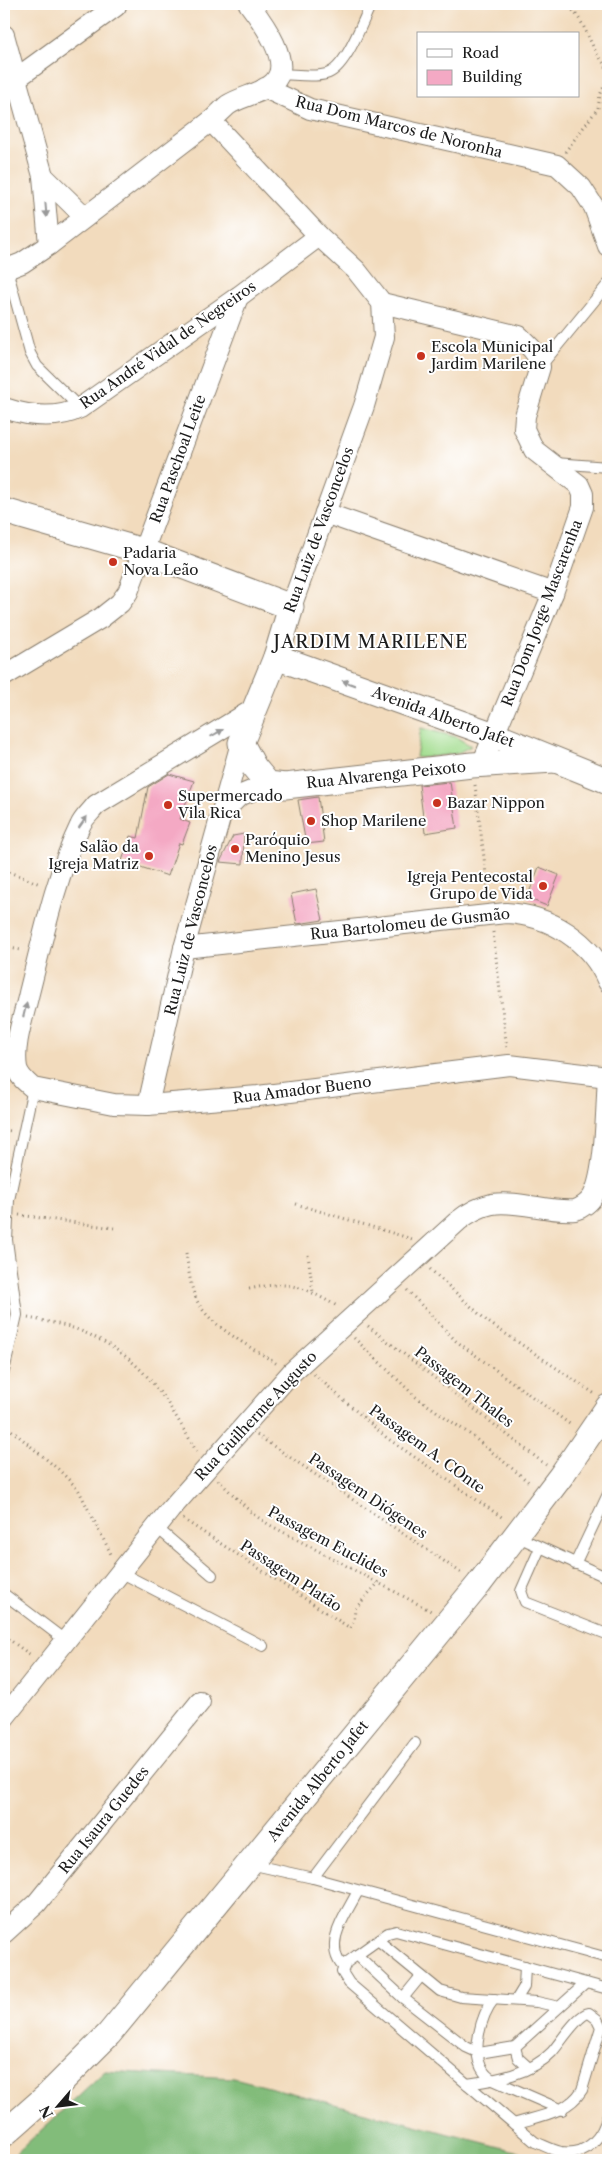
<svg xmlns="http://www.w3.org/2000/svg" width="612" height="2164" viewBox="0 0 612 2164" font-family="'Libre Caslon Text',serif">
<rect width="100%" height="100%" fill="#fff"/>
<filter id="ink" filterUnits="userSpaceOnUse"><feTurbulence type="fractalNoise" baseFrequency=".02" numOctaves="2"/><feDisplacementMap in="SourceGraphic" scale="10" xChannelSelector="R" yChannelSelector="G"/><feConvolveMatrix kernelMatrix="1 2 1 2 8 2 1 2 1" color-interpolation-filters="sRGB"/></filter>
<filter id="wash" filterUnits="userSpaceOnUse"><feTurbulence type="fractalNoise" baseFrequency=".0096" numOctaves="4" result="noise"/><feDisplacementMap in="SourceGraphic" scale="20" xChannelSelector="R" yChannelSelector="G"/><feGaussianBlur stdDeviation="1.12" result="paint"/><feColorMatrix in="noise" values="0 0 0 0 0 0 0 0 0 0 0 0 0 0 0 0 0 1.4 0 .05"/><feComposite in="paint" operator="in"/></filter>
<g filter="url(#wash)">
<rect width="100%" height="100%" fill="#f2dbbd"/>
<path fill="#a3dd8f" stroke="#607c56" d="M 421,728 L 456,737 L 471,746 L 456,754 L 420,758 L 416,757 Z"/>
<path fill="#82bc7a" stroke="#4f6c4b" d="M 105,2071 L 234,2078 L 550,2160 L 9,2160 Z"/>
<g id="blocks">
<g fill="#f4a9c4">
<path d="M 169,774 L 194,781 L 180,819 L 190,823 L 182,844 L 179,843 L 168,876 L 122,861 L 130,836 L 138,838 L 148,787 Z"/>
<path d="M 450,782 L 457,828 L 425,833 L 419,785 Z"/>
<path d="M 318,797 L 324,842 L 306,844 L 298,800 Z"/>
<path d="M 244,834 L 243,864 L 220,862 L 233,836 Z"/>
<path d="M 539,867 L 559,875 L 547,906 L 527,898 Z"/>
<path d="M 316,889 L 323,920 L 297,924 L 291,894 Z"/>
</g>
</g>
</g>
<g filter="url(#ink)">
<use href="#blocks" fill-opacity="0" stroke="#877c6c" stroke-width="1"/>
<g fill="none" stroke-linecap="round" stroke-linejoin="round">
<defs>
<g id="service">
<path d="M 279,74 C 293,74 313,78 326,74 C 346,69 362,22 371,4"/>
<path d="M 4,258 L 30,353 L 37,366 L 80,408"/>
<path d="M 540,367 L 608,284"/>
<path d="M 555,463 L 608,467"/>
<path d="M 4,1371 L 17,1315 L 7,1240 L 9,1200 L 33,1088"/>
<path d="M 156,1527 L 212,1575"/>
<path d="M 516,1536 L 608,1578"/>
<path d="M 540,1548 L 521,1591 L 525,1602 L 604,1633"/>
<path d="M 575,1564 L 608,1494"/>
<path d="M 120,1572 L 263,1646"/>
<path d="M 4,1594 L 66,1641"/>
<path d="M 250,1864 L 313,1878 L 608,1958"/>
<path d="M 313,1878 L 415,1743"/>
<path d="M 379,1941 L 440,1991 L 461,1997 L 537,2002 L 559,2007"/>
<path d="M 357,1955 L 388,1933 L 396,1931 L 608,1989"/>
<path d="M 343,1967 C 322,1943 347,1913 358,1891"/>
<path d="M 586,1983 L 515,2047 L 479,2053 L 466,2047 L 403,1998 L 357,1955 L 346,1963 L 342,1972 L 349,1983 L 535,2142 C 543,2145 552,2150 561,2152 C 587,2156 603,2137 608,2114"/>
<path d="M 403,1998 L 421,1976"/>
<path d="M 494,1999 C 481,2015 470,2053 484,2072 C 486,2075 490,2078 493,2080 L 562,2110"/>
<path d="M 516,2000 L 524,1987 L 525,1966"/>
<path d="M 515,2047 L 518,2058 L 529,2068"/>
<path d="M 467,2084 C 496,2080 531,2074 552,2052 C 560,2043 578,2014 589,2013 L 597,2019 L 601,2027 L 582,2090 C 568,2113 539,2116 514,2124"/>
</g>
<g id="minor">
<path d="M 4,35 L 43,176 L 49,245"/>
<path d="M 17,78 L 116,6"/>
<path d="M 265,88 L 310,109 L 557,165 L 581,187 L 594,207 L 608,246"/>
<path d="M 211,121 L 319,236 L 356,270 L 382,303 L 384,337 L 364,406 L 291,607"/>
<path d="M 43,176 L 85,217"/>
<path d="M 4,270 L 22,263 L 49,245 L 211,121 C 217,116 222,110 228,105 C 242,96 261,94 273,83 C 295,64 261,20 249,4"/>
<path d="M 382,303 L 519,336 L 532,349 L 538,357 L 540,367 L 525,416 L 524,429 L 534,450 L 579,485 L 583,494 L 583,507 L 553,593 L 482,764"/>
<path d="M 4,408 C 28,416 56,420 80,408 L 238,297 L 319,236"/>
<path d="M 325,513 L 553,593"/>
<path d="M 4,676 L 101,618 L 120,603 L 128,592 L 238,297"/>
<path d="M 254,709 L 96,805 C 91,812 83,818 80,826 C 55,878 43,938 29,993 C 24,1016 13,1044 17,1068 C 19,1077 26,1082 33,1088 L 114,1104 L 148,1105 L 258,1096 L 509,1065 L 608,1077"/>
<path d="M 221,814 L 239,796 L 268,784"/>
<path d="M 184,948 L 506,913 C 550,915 591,941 608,982"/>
<path d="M 148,1105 L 184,948 L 241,743"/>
<path d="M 4,1718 L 170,1510 L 291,1373 L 458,1221 C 468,1213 478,1207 492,1204 C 519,1200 551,1213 575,1210 C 582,1208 590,1202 593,1196 C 606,1172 606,1105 608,1075"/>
<path d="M 4,1933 L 37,1903 L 200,1702"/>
</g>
<g id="tertiary">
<path d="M 4,511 L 143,551 L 291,607 L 276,657 L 241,743 L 254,767 L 268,784 L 285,786 L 472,765 L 554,760"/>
<path d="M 276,657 L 494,735 L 608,781"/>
<path d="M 4,2134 L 46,2097 L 109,2034 L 479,1584 L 561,1476 L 608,1407"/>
</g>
</defs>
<use href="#service" stroke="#877c6c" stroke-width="12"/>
<use href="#minor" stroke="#877c6c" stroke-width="22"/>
<use href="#tertiary" stroke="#877c6c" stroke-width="27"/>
<g stroke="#877c6c" stroke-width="3" stroke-dasharray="1 4" stroke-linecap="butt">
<path d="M 565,4 C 582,16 585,32 595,50 C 599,57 604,63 608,70"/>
<path d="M 565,152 L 598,108 L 600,95 L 608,78"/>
<path d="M 475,785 L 489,898"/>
<path d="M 4,870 L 40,884"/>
<path d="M 493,932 L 507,1050"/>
<path d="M 4,947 L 21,950"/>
<path d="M 4,1130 L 12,1131"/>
<path d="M 296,1204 L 412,1239"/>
<path d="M 19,1215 L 114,1228"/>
<path d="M 186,1253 C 189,1270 190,1291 200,1306 C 215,1329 253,1348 277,1364"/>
<path d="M 308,1255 L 313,1292"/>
<path d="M 430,1269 L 488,1322 L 595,1394"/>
<path d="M 249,1289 C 290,1280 301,1286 337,1306"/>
<path d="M 407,1290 L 456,1341 L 571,1425"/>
<path d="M 28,1318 C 44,1321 61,1324 76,1329 C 143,1355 164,1395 198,1454"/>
<path d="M 368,1326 L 546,1465"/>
<path d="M 354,1338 L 416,1397 L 471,1435 L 530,1483"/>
<path d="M 314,1374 L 387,1438 L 503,1518"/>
<path d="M 4,1424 L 58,1469 L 78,1489 L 112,1556"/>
<path d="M 257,1435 L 463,1574"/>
<path d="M 218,1480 L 253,1514 L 268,1524 L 431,1611"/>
<path d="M 183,1519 L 350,1628 L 354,1620 L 355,1609 L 379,1582"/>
<path d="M 4,1636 L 32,1656"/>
</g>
<use href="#service" stroke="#fff" stroke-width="10"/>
<use href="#minor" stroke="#fff" stroke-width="20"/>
<use href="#tertiary" stroke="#fff" stroke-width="25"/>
</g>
<defs><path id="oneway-solid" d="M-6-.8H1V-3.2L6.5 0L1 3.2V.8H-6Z" transform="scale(1.25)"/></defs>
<g fill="#999">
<use href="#oneway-solid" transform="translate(46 210) rotate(85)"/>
<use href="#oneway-solid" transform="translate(349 683) rotate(-160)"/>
<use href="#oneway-solid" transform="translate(217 733) rotate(-30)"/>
<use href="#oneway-solid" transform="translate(83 822) rotate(-55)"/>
<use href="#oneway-solid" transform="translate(25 1010) rotate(-76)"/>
</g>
</g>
<g fill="#c8321e" stroke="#fff" stroke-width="2">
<circle cx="421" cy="356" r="5"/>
<circle cx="113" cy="562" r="5"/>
<circle cx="437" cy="803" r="5"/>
<circle cx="168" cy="805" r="5"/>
<circle cx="311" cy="821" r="5"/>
<circle cx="235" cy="849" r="5"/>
<circle cx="149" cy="856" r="5"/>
<circle cx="543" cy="886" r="5"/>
</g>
<g text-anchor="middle" stroke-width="4" stroke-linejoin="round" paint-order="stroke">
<g font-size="15" fill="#1c1c1c" stroke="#fff">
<text transform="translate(399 127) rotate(14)" y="5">Rua Dom Marcos de Noronha</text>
<text transform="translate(168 345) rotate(-35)" y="5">Rua André Vidal de Negreiros</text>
<text transform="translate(178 459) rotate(-70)" y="5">Rua Paschoal Leite</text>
<text transform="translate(319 530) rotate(-70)" y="5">Rua Luiz de Vasconcelos</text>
<text transform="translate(542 613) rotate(-69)" y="5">Rua Dom Jorge Mascarenha</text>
<text transform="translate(443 717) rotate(20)" y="5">Avenida Alberto Jafet</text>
<text transform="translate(386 775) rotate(-6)" y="5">Rua Alvarenga Peixoto</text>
<text transform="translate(410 924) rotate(-6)" y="5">Rua Bartolomeu de Gusmão</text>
<text transform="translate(191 930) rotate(-76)" y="5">Rua Luiz de Vasconcelos</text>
<text transform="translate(302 1090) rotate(-7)" y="5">Rua Amador Bueno</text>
<text transform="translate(464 1387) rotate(38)" y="5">Passagem Thales</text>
<text transform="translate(256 1416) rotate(-47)" y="5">Rua Guilherme Augusto</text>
<text transform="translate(427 1449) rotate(36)" y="5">Passagem A. COnte</text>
<text transform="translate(368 1496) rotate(34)" y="5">Passagem Diógenes</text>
<text transform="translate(328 1542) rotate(28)" y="5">Passagem Euclides</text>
<text transform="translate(291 1576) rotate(33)" y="5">Passagem Platão</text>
<text transform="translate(318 1781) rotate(-51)" y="5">Avenida Alberto Jafet</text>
<text transform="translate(104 1820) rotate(-51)" y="5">Rua Isaura Guedes</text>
</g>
<g font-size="15" fill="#1c1c1c" stroke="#fff" text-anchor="start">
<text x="431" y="352">Escola Municipal<tspan x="431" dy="17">Jardim Marilene</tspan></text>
<text x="123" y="558">Padaria<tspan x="123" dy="17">Nova Leão</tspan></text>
<text x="178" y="801">Supermercado<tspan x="178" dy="17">Vila Rica</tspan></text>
<text x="447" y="808">Bazar Nippon</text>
<text x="321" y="826">Shop Marilene</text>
<text x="245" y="845">Paróquio<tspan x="245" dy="17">Menino Jesus</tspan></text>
<text x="139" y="852" text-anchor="end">Salão da<tspan x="139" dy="17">Igreja Matriz</tspan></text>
<text x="533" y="882" text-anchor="end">Igreja Pentecostal<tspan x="533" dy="17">Grupo de Vida</tspan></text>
</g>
<g font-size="18" letter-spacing="1" fill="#1c1c1c" stroke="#fff">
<text x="371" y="648">JARDIM MARILENE</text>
</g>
</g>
<rect width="612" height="2164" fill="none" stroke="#fff" stroke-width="20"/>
<rect x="417" y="32" width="162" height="65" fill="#ffffff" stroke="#a4a4a4"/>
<rect x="427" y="49" width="25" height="8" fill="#ffffff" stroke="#a4a4a4"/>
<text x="462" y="58" font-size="15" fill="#1c1c1c">Road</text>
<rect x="427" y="70" width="25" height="15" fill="#f4a9c4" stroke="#a4a4a4"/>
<text x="462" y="82" font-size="15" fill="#1c1c1c">Building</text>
<g transform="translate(58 2106) rotate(242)" stroke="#ffffff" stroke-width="4" paint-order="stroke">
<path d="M0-4L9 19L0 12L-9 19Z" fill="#1c1c1c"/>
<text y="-8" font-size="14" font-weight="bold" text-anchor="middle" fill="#1c1c1c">N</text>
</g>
</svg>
